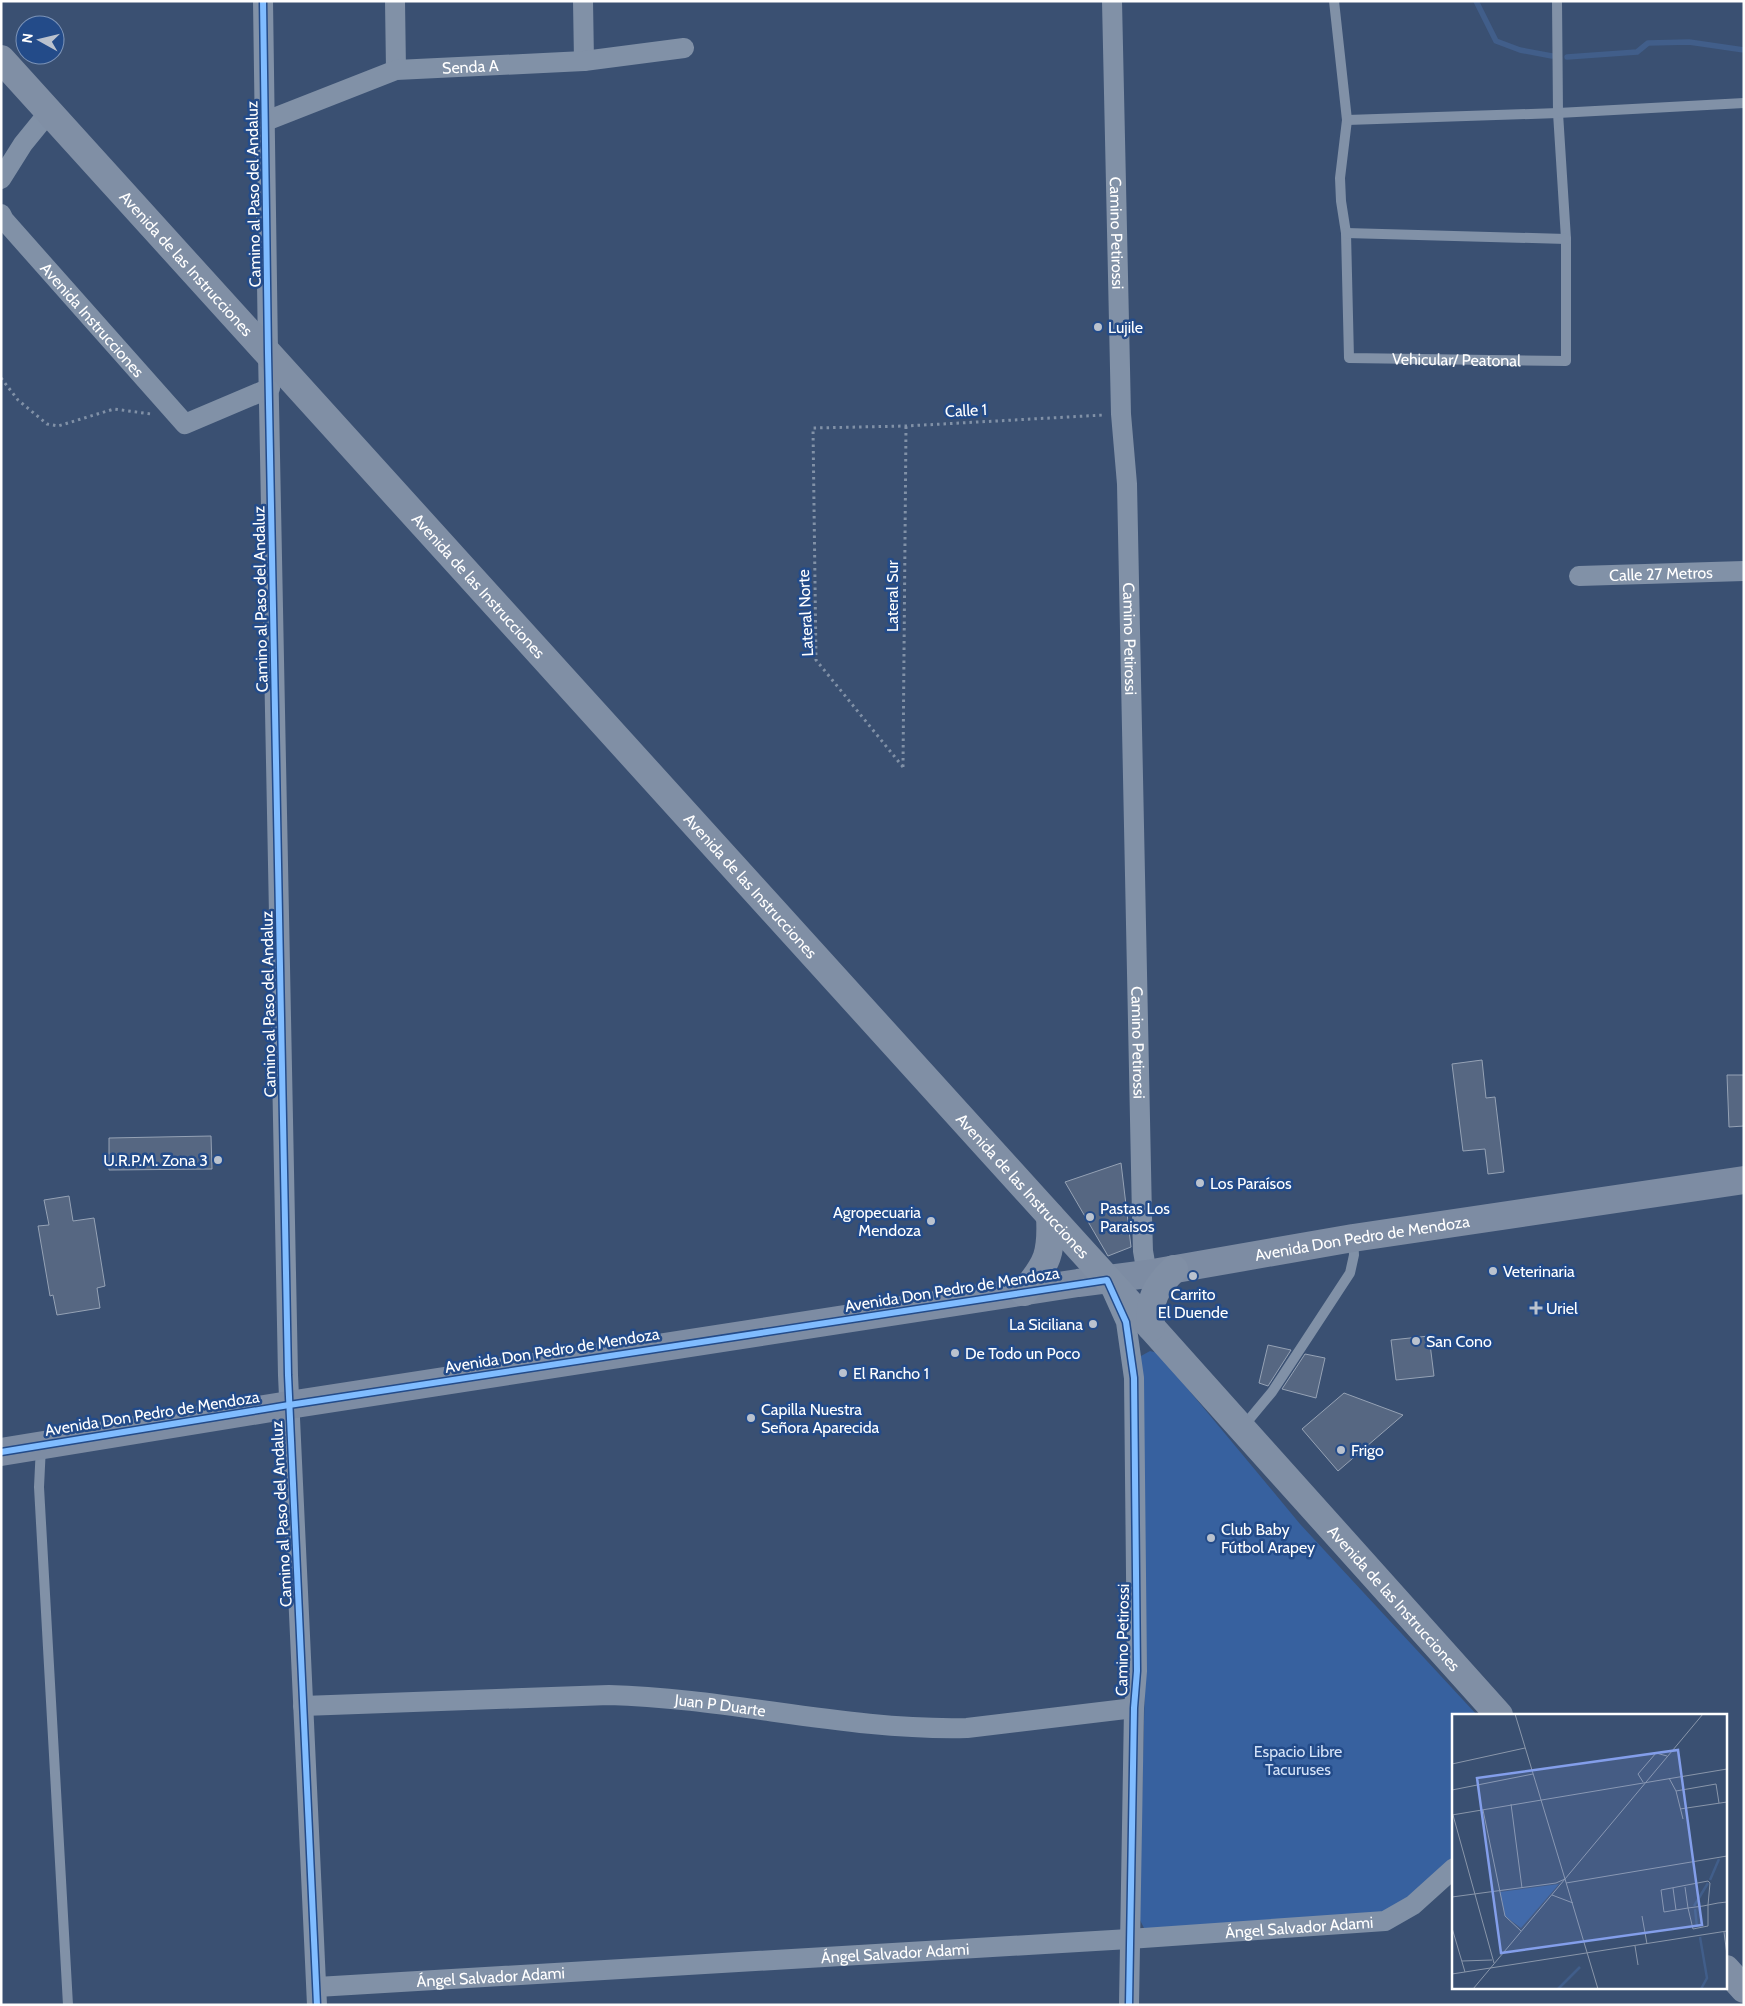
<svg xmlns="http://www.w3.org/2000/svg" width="1745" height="2006" viewBox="0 0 1745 2006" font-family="Cabin,sans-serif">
<rect width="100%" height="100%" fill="#3a5072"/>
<path fill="#37619f" d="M 1150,1351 L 1158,1353 L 1300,1524 L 1477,1715 L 1454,1715 L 1454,1857 L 1418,1892 L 1383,1915 L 1145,1930 L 1139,1918 L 1146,1643 L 1141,1356 Z"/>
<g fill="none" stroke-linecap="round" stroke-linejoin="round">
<g stroke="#415e8a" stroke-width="5.5">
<path d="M 1476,1 L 1496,41 L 1520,50 L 1552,56"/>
<path d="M 1567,57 L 1637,52 L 1648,43 L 1689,42 L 1744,50"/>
</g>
</g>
<g fill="#566782" stroke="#95a2b5">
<path d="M 1482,1060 L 1486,1098 L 1495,1097 L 1504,1172 L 1488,1174 L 1485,1149 L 1463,1151 L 1452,1064 Z"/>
<path d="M 1727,1075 L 1744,1075 L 1744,1126 L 1729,1127 Z"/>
<path d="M 211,1136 L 212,1169 L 109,1170 L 109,1138 Z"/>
<path d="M 1121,1163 L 1131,1247 L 1108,1256 L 1065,1182 Z"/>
<path d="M 69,1196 L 73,1221 L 94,1218 L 105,1286 L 97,1288 L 100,1308 L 57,1315 L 53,1295 L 50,1296 L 38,1226 L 49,1225 L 44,1200 Z"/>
<path d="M 1429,1336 L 1434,1376 L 1396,1380 L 1391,1340 Z"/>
<path d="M 1268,1345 L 1291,1350 L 1268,1386 L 1259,1383 Z"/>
<path d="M 1305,1354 L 1325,1358 L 1316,1398 L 1282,1389 Z"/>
<path d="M 1344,1393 L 1403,1415 L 1338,1471 L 1302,1429 Z"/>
</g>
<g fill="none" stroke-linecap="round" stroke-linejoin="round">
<g stroke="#8191a7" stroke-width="3" stroke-dasharray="2.5 4" stroke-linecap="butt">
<path d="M 1,378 L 18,400 L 47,424 L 58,426 L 114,409 L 151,414"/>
<path d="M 903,767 L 816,660 L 813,428 L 906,426 L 1104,415"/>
<path d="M 903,767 L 906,426"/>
</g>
<g stroke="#8191a7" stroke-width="10">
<path id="s1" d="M 1334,1 L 1347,120 L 1340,178 L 1341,201 L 1346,233 L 1349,358 L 1566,361 L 1566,239 L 1558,113 L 1557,1"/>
<path d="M 1347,120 L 1558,113 L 1744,103"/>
<path d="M 1346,233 L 1566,239"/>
<path d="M 1242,1428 L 1272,1392 L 1350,1273 L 1354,1255 L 1353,1239"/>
<path d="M 41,1446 L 39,1487 L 68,2005"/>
</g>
<g stroke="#8191a7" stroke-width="20">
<path d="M 263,1 L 268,353 L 288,1375 L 317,2005"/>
<path d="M 395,1 L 396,70"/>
<path d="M 583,1 L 584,61"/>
<path id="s2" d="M 1112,1 L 1121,414 L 1127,484 L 1142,1217 L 1143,1251 L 1147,1274"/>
<path id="s3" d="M 266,121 L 396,70 L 584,61 L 684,48"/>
<path d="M 1,179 L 23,144 L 49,112"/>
<path id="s4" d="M 1,214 L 4,220 L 185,424 L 270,388"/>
<path id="s5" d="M 1579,576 L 1744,571"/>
<path d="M 1113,1293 L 1126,1322 L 1134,1378 L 1137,1671 L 1134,1708 L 1129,2005"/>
<path id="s6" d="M 303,1706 L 609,1695 C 729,1698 847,1731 967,1728 L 1134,1708"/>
<path id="s7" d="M 317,1987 L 1129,1939 L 1385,1921 L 1413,1905 L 1454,1868"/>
</g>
<path stroke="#7d8ca3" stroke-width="28" id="s8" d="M 1,1452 L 289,1405 L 1078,1283 L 1147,1274 L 1353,1238 L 1744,1180"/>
<g stroke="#808fa5" stroke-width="28">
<path id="s9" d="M 1,59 L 1151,1327 L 1499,1715"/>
<path d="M 1024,1292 C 1048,1263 1052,1253 1050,1216"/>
<path d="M 1151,1327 C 1149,1299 1155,1288 1174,1269"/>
<path d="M 1726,1969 L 1744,1989"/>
</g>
<defs>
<g id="cycleway">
<path d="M 263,1 L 268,353 L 288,1375 L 317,2005"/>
<path d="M 1,1452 L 289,1405 L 1107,1280 L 1126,1322 L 1134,1378 L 1137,1671 L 1134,1708 L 1129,2005"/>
</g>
</defs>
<use href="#cycleway" stroke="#234b89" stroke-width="9"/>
<use href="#cycleway" stroke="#80bcff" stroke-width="6"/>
</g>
<g fill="#bac2ce" stroke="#234b89" stroke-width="2">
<circle cx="1098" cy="327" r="5"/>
<circle cx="218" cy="1160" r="5"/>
<circle cx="1200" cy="1183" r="5"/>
<circle cx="1090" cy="1217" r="5"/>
<circle cx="931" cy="1221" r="5"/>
<circle cx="1493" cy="1271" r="5"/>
<circle cx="1193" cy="1276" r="5"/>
<path d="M1533.5 1300.5h5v5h5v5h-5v5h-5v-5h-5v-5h5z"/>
<circle cx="1093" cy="1324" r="5"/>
<circle cx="1416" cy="1341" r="5"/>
<circle cx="955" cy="1353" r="5"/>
<circle cx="843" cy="1373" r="5"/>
<circle cx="751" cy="1418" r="5"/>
<circle cx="1341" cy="1450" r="5"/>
<circle cx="1211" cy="1538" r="5"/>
</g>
<g text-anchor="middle" stroke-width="5" stroke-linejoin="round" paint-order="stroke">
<g font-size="16" fill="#fff" stroke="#234b89">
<text dy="6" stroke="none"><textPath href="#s3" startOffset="214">Senda A</textPath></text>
<text transform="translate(253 194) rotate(-91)" y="6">Camino al Paso del Andaluz</text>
<text dy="6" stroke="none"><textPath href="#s2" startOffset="232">Camino Petirossi</textPath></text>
<text dy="6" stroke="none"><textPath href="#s9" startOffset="276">Avenida de las Instrucciones</textPath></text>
<text dy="6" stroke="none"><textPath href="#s4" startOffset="140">Avenida Instrucciones</textPath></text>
<text dy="6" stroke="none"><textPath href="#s1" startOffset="466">Vehicular/ Peatonal</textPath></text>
<text transform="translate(966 410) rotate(-3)" y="6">Calle 1</text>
<text dy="6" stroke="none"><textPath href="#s5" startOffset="82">Calle 27 Metros</textPath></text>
<text dy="6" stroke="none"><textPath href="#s9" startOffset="711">Avenida de las Instrucciones</textPath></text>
<text transform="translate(892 596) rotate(-90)" y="6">Lateral Sur</text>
<text transform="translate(260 599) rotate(-91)" y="6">Camino al Paso del Andaluz</text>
<text transform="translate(805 613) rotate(-93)" y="6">Lateral Norte</text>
<text dy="6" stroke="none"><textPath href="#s2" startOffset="638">Camino Petirossi</textPath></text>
<text dy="6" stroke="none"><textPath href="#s9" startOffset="1116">Avenida de las Instrucciones</textPath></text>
<text transform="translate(268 1004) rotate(-91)" y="6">Camino al Paso del Andaluz</text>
<text dy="6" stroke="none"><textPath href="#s2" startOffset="1042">Camino Petirossi</textPath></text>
<text dy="6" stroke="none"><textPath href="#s9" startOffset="1521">Avenida de las Instrucciones</textPath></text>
<text dy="6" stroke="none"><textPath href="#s8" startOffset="1378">Avenida Don Pedro de Mendoza</textPath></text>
<text transform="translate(952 1289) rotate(-9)" y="6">Avenida Don Pedro de Mendoza</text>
<text transform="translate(552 1350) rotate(-9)" y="6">Avenida Don Pedro de Mendoza</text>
<text transform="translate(152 1413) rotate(-9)" y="6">Avenida Don Pedro de Mendoza</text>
<text transform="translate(281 1514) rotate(-93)" y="6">Camino al Paso del Andaluz</text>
<text dy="6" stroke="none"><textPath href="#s9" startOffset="2076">Avenida de las Instrucciones</textPath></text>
<text transform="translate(1122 1640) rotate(-89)" y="6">Camino Petirossi</text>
<text dy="6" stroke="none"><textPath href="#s6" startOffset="418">Juan P Duarte</textPath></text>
<text dy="6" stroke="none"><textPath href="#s7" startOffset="984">Ángel Salvador Adami</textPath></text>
<text dy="6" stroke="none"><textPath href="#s7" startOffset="579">Ángel Salvador Adami</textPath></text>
<text dy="6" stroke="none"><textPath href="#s7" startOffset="174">Ángel Salvador Adami</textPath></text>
</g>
<g font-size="16" fill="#fff" stroke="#234b89" text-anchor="start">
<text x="1108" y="333">Lujile</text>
<text x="208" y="1166" text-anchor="end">U.R.P.M. Zona 3</text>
<text x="1210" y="1189">Los Paraísos</text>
<text x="1100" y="1214">Pastas Los<tspan x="1100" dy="18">Paraisos</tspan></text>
<text x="921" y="1218" text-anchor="end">Agropecuaria<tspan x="921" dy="18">Mendoza</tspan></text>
<text x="1503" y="1277">Veterinaria</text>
<text x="1193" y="1300" text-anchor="middle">Carrito<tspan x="1193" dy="18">El Duende</tspan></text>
<text x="1546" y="1314">Uriel</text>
<text x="1083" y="1330" text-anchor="end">La Siciliana</text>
<text x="1426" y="1347">San Cono</text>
<text x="965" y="1359">De Todo un Poco</text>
<text x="853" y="1379">El Rancho 1</text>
<text x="761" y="1415">Capilla Nuestra<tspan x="761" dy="18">Señora Aparecida</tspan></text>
<text x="1351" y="1456">Frigo</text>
<text x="1221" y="1535">Club Baby<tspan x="1221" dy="18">Fútbol Arapey</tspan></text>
</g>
<g font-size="16" fill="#d4e2f8" stroke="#234b89">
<text x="1298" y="1757">Espacio Libre<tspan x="1298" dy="18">Tacuruses</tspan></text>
</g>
</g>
<g transform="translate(1452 1714)">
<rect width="275" height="275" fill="#3a5072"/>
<path d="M 107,170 L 69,214 L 53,202 L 48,178 Z" fill="#37619f"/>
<path fill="none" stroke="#415e8a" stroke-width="2.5" d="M 258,166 L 267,145M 242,192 L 256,169M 243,195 L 245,213M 248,223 L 255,264 L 249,275M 106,275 L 128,253"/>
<path fill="none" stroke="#8996aa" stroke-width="1" d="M 0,50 L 73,34M 217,64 L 224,77 L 231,105M 191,68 L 186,60 L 204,39 L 215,42M 0,76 L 81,60M 224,77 L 264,70 L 267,89M 59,90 L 70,174M 228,95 L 275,88M 31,96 L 53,202 L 69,217M 0,101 L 275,55M 1,101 L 42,249M 113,165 L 146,275M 114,169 L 275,142M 233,173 L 236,194 L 241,215 L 256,212 L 256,191 L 258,169 L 256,167 L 209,176 L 212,198 L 236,194 L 251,192 L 266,189 L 275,188M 221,174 L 224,196M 100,181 L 121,189M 0,183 L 104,169 L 113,165 L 63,0M 190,202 L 195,230M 0,214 L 13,258M 272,218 L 275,241M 183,232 L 186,251M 10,247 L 40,246M 0,260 L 275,217M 21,275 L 251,0"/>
<path fill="#839eea" fill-opacity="0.15" stroke="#839eea" stroke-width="2.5" d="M 226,36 L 250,211 L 49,239 L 25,64 Z"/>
<rect width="275" height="275" fill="none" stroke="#fff" stroke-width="2.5"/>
</g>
<rect width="1745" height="2006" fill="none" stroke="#ffffff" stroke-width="5"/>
<g transform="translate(40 40) rotate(278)"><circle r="24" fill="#234b89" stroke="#7b93b8"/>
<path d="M0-4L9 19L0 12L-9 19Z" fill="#bac2ce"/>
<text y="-8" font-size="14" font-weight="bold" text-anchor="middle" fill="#ffffff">N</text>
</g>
</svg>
